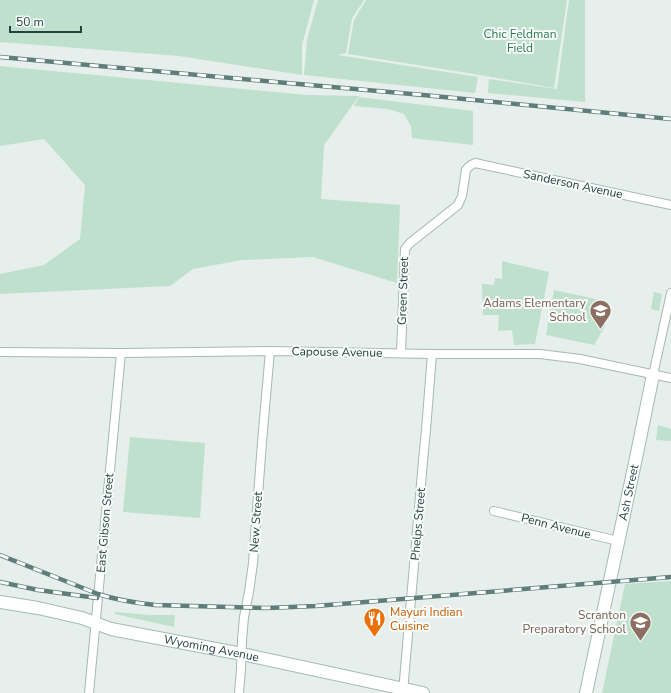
<svg xmlns="http://www.w3.org/2000/svg" width="671" height="693" viewBox="0 0 671 693" font-family="'Nunito Sans',sans-serif">
<rect width="100%" height="100%" fill="#e6efec"/>
<g fill="#bfe0cd">
<path d="M 0,0 L 314,0 L 302,45 L 302,75 L 179,56 L 0,42 Z"/>
<path d="M 318,0 L 364,0 L 352,18 L 346,53 L 338,55 L 478,77 L 475,93 L 304,75 L 307,40 Z"/>
<path d="M 366,0 L 567,0 L 554,88 L 474,74 L 348,54 L 354,20 Z"/>
<path d="M 569,0 L 585,0 L 585,102 L 488,93 L 489,79 L 557,89 Z"/>
<path d="M 0,66 L 307,95 L 359,96 L 324,145 L 321,199 L 400,205 L 397,283 L 313,257 L 242,260 L 193,269 L 170,286 L 0,294 L 0,274 L 44,265 L 80,239 L 85,185 L 44,139 L 0,146 Z"/>
<path d="M 359,97 L 473,111 L 473,145 L 412,138 L 411,126 L 404,114 L 388,109 L 354,106 Z"/>
<path d="M 502,261 L 549,272 L 535,344 L 514,345 L 512,330 L 498,331 L 499,315 L 483,315 L 482,284 L 494,285 L 495,278 L 502,279 Z"/>
<path d="M 554,290 L 609,302 L 605,326 L 594,345 L 546,335 Z"/>
<path d="M 654,292 L 662,294 L 659,311 L 651,309 Z"/>
<path d="M 658,425 L 671,429 L 671,441 L 656,440 Z"/>
<path d="M 130,437 L 205,443 L 200,518 L 123,512 Z"/>
<path d="M 671,581 L 671,693 L 602,693 L 625,584 Z"/>
<path d="M 115,612 L 150,615 L 175,615 L 174,627 L 115,614 Z"/>
</g>
<g fill="none" stroke-linecap="round" stroke-linejoin="round">
<defs>
<g id="street">
<path d="M 0,352 L 121,353 L 270,351 L 432,354 L 540,354 L 580,359 L 671,378"/>
<path d="M 401,353 L 405,249 L 410,243 L 458,205 L 462,196 L 466,170 C 468,166 471,165 475,163 L 671,205"/>
<path d="M 653,375 L 671,293"/>
<path d="M 494,511 L 618,541"/>
<path d="M 403,692 L 423,461 L 426,430 L 432,354"/>
<path d="M 89,693 L 121,353"/>
<path d="M 239,693 L 241,669 L 242,640 L 244,617 L 249,592 L 253,563 L 262,442 L 270,351"/>
</g>
<g id="secondary">
<path id="s1" d="M 0,602 L 38,608 L 82,618 L 111,629 L 242,654 L 423,693"/>
<path id="s2" d="M 586,693 L 636,458 L 653,375"/>
</g>
</defs>
<use href="#street" stroke="#a8b8b4" stroke-width="10"/>
<use href="#secondary" stroke="#a4bbb6" stroke-width="14"/>
<use href="#street" stroke="#fff" stroke-width="8"/>
<use href="#secondary" stroke="#fff" stroke-width="12"/>
<defs>
<g id="rail">
<path d="M 0,57 L 287,83 L 423,95 L 671,119"/>
<path d="M 0,555 L 98,594 C 117,600 136,603 155,605 L 267,608 L 316,606 L 671,577"/>
<path d="M 0,582 L 38,590 L 97,598"/>
</g>
</defs>
<use href="#rail" stroke="#5f7d79" stroke-width="4.5"/>
<use href="#rail" stroke="#f7fbf9" stroke-width="3" stroke-dasharray="9" stroke-linecap="butt"/>
</g>
<defs>
<symbol id="school-pin" viewBox="-11 -11 22 30"><path d="M0 17L-7.5 6A9.5 9.5 0 1 1 7.5 6Z" fill="#8d6e63" stroke="#f7fbf9"/><path d="M0-5L7-2L0 1L-7-2ZM-4 1L0 2.5L4 1V4Q0 6-4 4Z" fill="#fff"/></symbol>
<symbol id="restaurant-pin" viewBox="-11 -11 22 30"><path d="M0 17L-7.5 6A9.5 9.5 0 1 1 7.5 6Z" fill="#e8710a" stroke="#f7fbf9"/><path d="M-5-6h1v4h1v-4h1v4h1v-4h1v5L-1.5 .5V6h-2V.5L-5-1ZM5-6V6H3V1.5H1.5Q1.5-4 5-6Z" fill="#fff"/></symbol>
</defs>
<g fill-rule="evenodd">
<use href="#school-pin" x="588" y="298" width="25" height="34"/>
<use href="#restaurant-pin" x="362" y="606" width="25" height="34"/>
<use href="#school-pin" x="628" y="610" width="25" height="34"/>
</g>
<g text-anchor="middle" stroke-width="4" stroke-linejoin="round" paint-order="stroke">
<g font-size="12" fill="#2d7a57" stroke="#f7fbf9">
<text x="520" y="38">Chic Feldman<tspan x="520" dy="14">Field</tspan></text>
</g>
<g font-size="12" fill="#24423e" stroke="#f7fbf9">
<text transform="translate(573 184) rotate(12)" y="4">Sanderson Avenue</text>
<text transform="translate(403 291) rotate(-88)" y="4">Green Street</text>
<text transform="translate(337 352) rotate(1)" y="4">Capouse Avenue</text>
<text dy="4" stroke="none"><textPath href="#s2" startOffset="205">Ash Street</textPath></text>
<text transform="translate(256 522) rotate(-86)" y="4">New Street</text>
<text transform="translate(105 523) rotate(-85)" y="4">East Gibson Street</text>
<text transform="translate(418 524) rotate(-85)" y="4">Phelps Street</text>
<text transform="translate(556 526) rotate(14)" y="4">Penn Avenue</text>
<text dy="4" stroke="none"><textPath href="#s1" startOffset="217">Wyoming Avenue</textPath></text>
</g>
<g font-size="12" fill="#785e54" stroke="#f7fbf9" text-anchor="end">
<text x="586" y="307">Adams Elementary<tspan x="586" dy="14">School</tspan></text>
<text x="626" y="619">Scranton<tspan x="626" dy="14">Preparatory School</tspan></text>
</g>
<g font-size="12" fill="#c56008" stroke="#f7fbf9" text-anchor="start">
<text x="390" y="616">Mayuri Indian<tspan x="390" dy="14">Cuisine</tspan></text>
</g>
</g>
<path d="M10 26v6h71v-6" fill="none" stroke="#24423e" stroke-width="2"/>
<text x="16" y="26" font-size="12" fill="#24423e" stroke="#f7fbf9" stroke-width="3" paint-order="stroke">50 m</text>
</svg>
